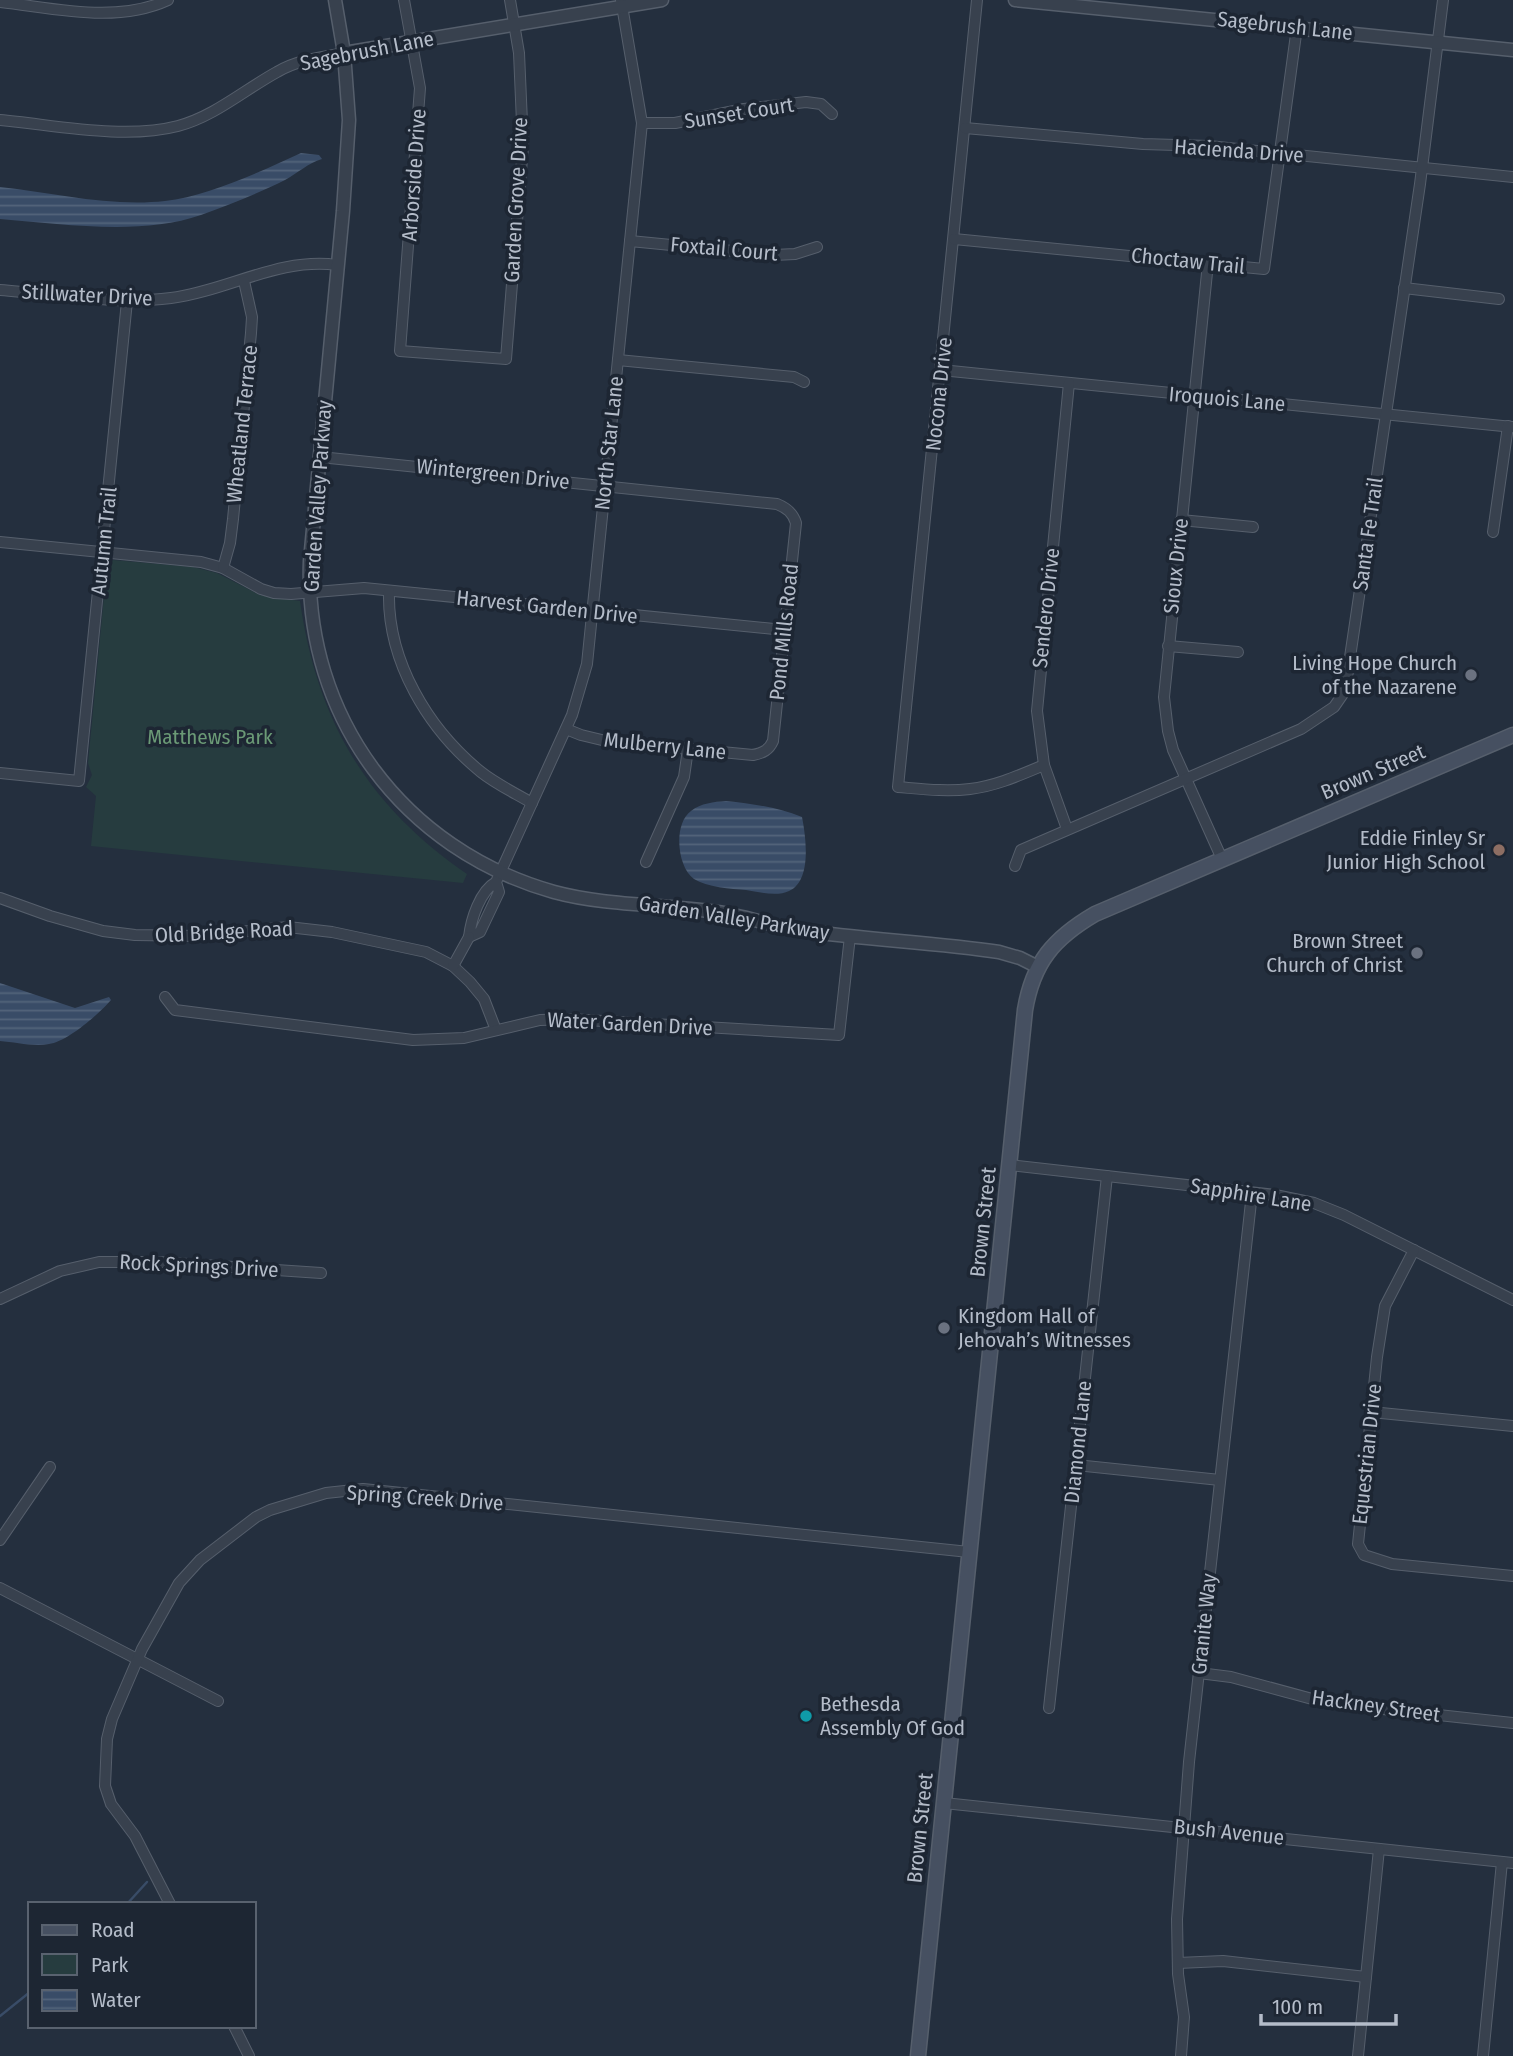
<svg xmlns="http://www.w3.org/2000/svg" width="1513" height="2056" viewBox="0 0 1513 2056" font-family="'Fira Sans Condensed',sans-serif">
<defs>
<pattern id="water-rules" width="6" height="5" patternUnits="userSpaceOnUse" patternTransform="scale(1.75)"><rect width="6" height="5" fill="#394c67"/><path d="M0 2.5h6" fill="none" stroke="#53647b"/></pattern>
</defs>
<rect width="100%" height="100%" fill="#242f3e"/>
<path fill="#263c3f" d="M 113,560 L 193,567 L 217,573 L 260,595 L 300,601 C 317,721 367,805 467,874 L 463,883 L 91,846 L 96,796 L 86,787 L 92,775 L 88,763 L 107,565 Z"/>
<g fill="url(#water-rules)">
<path d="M 301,153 L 319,155 L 322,159 C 308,163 298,173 285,180 C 259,193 229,205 201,215 C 141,236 63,224 0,219 L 0,187 C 54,193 111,207 165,201 C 208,196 262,171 301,153 Z"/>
<path d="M 726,801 C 753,804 777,807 802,817 C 806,837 812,881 789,891 C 777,897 759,892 746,890 C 731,889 707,887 694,879 C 677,867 673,824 691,811 C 701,803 714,802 726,801 Z"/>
<path d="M 0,983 L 75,1008 L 109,997 L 111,1000 C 100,1013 67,1042 49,1044 C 34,1047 15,1042 0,1041 Z"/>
</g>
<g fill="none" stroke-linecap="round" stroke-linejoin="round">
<g stroke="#394c67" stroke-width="2.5">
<path d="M 127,1904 L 147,1882"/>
<path d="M 0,2016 L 30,1992"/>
</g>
<defs>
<g id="minor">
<path d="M 404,0 L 420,88 L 400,351 L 506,359 L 523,146 L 519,53 L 510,0"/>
<path d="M 977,0 L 898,787 C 922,789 946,792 970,789 C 996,786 1020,775 1044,765"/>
<path d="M 0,2 C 54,8 116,24 168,0"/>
<path d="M 0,120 C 55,125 124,140 178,126 C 215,116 244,90 277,72 C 297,60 322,57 344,53"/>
<path d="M 642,123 L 675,123 L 744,109 L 806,102 L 821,104 L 832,114"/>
<path d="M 965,128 L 1143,144 L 1209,146 L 1513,177"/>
<path d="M 954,239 L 1264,269 L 1297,27"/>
<path d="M 630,241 L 774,255 L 795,254 L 817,247"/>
<path d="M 1208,263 L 1164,697 L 1168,731 L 1173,750 L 1222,859"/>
<path d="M 1404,288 L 1499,299"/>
<path d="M 0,290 C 56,294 114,305 171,298 C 227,291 279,257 337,265"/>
<path d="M 618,360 L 794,377 L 804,382"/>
<path d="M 941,370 L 1513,427"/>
<path d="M 320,457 L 777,504 C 787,508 793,513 796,523 L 773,741 C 769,750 763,753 753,755 L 606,741 L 581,735 L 566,729"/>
<path d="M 1181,520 L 1253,527"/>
<path d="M 1493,532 L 1508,426"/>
<path d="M 0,542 L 201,562 L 223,568 L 261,589 L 274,593 L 291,594 L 364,588 L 784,630"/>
<path d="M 223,568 L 230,543 L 233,519 L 251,333 L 252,317 L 244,281"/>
<path d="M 389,591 C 387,661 428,729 481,772 C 496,784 515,793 532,803"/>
<path d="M 1168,646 L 1238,652"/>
<path d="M 0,773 L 79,781 L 127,301"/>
<path d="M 1067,829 L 1044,765 L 1037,711 L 1069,383"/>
<path d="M 646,862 L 684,777 L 688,749"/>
<path d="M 1015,866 L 1021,850 L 1301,729 L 1334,707 L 1345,691 L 1420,184 L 1443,0"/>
<path d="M 496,882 L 499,892 L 480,932 L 469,937 C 471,919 480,891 496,882 L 572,715 L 587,664 L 642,123 L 621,0"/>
<path d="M 0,898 L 50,916 L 103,931 L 135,935 L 199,936 L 288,927 L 332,932 L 426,952 L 453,966 L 470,982 L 484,999 L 496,1030"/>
<path d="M 453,966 L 469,937"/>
<path d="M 165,997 L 175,1010 L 413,1040 L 464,1038 L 540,1020 L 569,1019 L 839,1035 L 850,936"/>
<path d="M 1010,1165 L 1275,1195 L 1314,1203 L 1344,1215 L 1513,1300"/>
<path d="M 1414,1250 L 1385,1306 L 1377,1357 L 1358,1544 L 1364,1555 L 1392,1564 L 1513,1576"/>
<path d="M 0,1299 L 60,1271 L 99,1262 L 158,1262 L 321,1273"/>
<path d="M 1371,1412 L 1513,1426"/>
<path d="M 1076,1465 L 1220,1480"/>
<path d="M 0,1540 L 50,1467"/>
<path d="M 0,1588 L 218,1701"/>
<path d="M 1199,1673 L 1231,1677 L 1327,1703 L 1513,1723"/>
<path d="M 1049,1708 L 1107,1176"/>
<path d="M 944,1803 L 1513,1863"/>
<path d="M 170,1904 L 135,1836 L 111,1804 L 105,1786 L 107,1739 L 112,1719 L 142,1649 L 179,1583 L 200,1560 L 256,1517 L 270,1510 L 326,1493 L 363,1489 L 969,1552"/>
<path d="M 1178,1963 L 1223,1961 L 1366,1977"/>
<path d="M 234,2026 L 249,2056"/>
<path d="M 1181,2056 L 1184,2017 L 1178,1974 L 1177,1919 L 1189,1762 L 1252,1193"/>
<path d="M 1358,2056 L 1379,1849"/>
<path d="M 1483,2056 L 1502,1862"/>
</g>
<g id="tertiary">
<path d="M 335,0 L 344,53 L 349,120 L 343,211 L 310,561 C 304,717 404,850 554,892 C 606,906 663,904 717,912 C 745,916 772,926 799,930 C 866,940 933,942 999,952 L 1020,958 L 1038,967"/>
<path d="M 1015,0 L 1513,50"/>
<path d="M 344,53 L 662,0"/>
</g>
<path id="secondary" d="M 918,2056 L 1025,1010 C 1033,962 1054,938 1095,914 L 1513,735"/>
</defs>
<use href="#minor" stroke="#565f6c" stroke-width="12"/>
<use href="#tertiary" stroke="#565f6c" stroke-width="15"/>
<use href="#secondary" stroke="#565f6c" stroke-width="17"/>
<use href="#minor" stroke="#38414e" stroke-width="10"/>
<use href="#tertiary" stroke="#38414e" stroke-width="12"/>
<use href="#secondary" stroke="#465061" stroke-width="14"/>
</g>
<g fill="#6b7280" stroke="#1d2633" stroke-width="2.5">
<circle cx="1471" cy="675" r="7"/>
<circle cx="1417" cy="953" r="7"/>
<circle cx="944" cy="1328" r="7"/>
</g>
<circle fill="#8d6e63" stroke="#1d2633" stroke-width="2.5" cx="1499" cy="850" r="7"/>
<circle fill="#0f9aa8" stroke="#1d2633" stroke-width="2.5" cx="806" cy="1716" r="7"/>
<g text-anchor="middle" stroke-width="7" stroke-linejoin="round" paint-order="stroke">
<g font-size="21" fill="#b4bcc9" stroke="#1d2633">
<text transform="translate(1285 26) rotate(6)" y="7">Sagebrush Lane</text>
<text transform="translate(367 51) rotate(-11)" y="7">Sagebrush Lane</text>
<text transform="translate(739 113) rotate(-9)" y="7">Sunset Court</text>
<text transform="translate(1239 151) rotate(4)" y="7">Hacienda Drive</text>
<text transform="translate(414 175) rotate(-86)" y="7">Arborside Drive</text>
<text transform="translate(516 200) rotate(-87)" y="7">Garden Grove Drive</text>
<text transform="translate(724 249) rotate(5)" y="7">Foxtail Court</text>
<text transform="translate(1188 261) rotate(6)" y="7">Choctaw Trail</text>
<text transform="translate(87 295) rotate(3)" y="7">Stillwater Drive</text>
<text transform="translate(939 394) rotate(-84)" y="7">Nocona Drive</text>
<text transform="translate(1227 399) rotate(5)" y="7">Iroquois Lane</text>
<text transform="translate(242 424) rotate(-84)" y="7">Wheatland Terrace</text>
<text transform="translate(609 443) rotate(-84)" y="7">North Star Lane</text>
<text transform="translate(493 474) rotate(6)" y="7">Wintergreen Drive</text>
<text transform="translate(318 496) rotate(-86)" y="7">Garden Valley Parkway</text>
<text transform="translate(1368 534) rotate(-82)" y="7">Santa Fe Trail</text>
<text transform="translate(104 541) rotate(-84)" y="7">Autumn Trail</text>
<text transform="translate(1176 566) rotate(-84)" y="7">Sioux Drive</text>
<text transform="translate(547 607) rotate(6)" y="7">Harvest Garden Drive</text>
<text transform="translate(1046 608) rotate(-84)" y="7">Sendero Drive</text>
<text transform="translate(784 632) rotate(-84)" y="7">Pond Mills Road</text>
<text transform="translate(665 746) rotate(6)" y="7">Mulberry Lane</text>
<text transform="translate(1373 772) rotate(-23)" y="7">Brown Street</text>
<text transform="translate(734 918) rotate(9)" y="7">Garden Valley Parkway</text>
<text transform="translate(224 932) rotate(-3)" y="7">Old Bridge Road</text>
<text transform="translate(630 1024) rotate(3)" y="7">Water Garden Drive</text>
<text transform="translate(1251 1195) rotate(9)" y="7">Sapphire Lane</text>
<text transform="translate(983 1222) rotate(-84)" y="7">Brown Street</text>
<text transform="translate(199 1266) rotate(3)" y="7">Rock Springs Drive</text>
<text transform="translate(1078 1442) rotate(-84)" y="7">Diamond Lane</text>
<text transform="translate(1367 1454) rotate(-84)" y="7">Equestrian Drive</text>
<text transform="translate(425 1498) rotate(4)" y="7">Spring Creek Drive</text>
<text transform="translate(1204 1624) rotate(-84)" y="7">Granite Way</text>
<text transform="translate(1376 1706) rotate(8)" y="7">Hackney Street</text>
<text transform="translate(920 1828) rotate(-84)" y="7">Brown Street</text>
<text transform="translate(1229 1832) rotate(6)" y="7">Bush Avenue</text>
</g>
<g font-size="21" fill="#b4bcc9" stroke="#1d2633" text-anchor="end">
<text x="1457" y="670">Living Hope Church<tspan x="1457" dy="24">of the Nazarene</tspan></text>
<text x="1485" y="845">Eddie Finley Sr<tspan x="1485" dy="24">Junior High School</tspan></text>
<text x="1403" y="948">Brown Street<tspan x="1403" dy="24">Church of Christ</tspan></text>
<text x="958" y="1323" text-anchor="start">Kingdom Hall of<tspan x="958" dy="24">Jehovah’s Witnesses</tspan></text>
<text x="820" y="1711" text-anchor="start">Bethesda<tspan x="820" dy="24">Assembly Of God</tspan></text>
</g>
<g font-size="21" fill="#6b9a76" stroke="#1d2633">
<text x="210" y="744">Matthews Park</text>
</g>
</g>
<rect x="28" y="1902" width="228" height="126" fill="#1d2633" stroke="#59626f" stroke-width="2"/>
<rect x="42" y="1925" width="35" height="10" fill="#465061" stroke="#59626f" stroke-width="2"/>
<text x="91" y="1937" font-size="21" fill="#b4bcc9">Road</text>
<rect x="42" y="1954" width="35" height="21" fill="#263c3f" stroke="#59626f" stroke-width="2"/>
<text x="91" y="1972" font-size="21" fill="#b4bcc9">Park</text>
<rect x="42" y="1990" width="35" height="21" fill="url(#water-rules)" stroke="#59626f" stroke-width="2"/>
<text x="91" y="2007" font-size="21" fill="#b4bcc9">Water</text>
<path d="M1261 2014v10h135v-10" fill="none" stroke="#b4bcc9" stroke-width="3.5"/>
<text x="1272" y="2014" font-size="21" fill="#b4bcc9" stroke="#1d2633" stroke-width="5" paint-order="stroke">100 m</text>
</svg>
